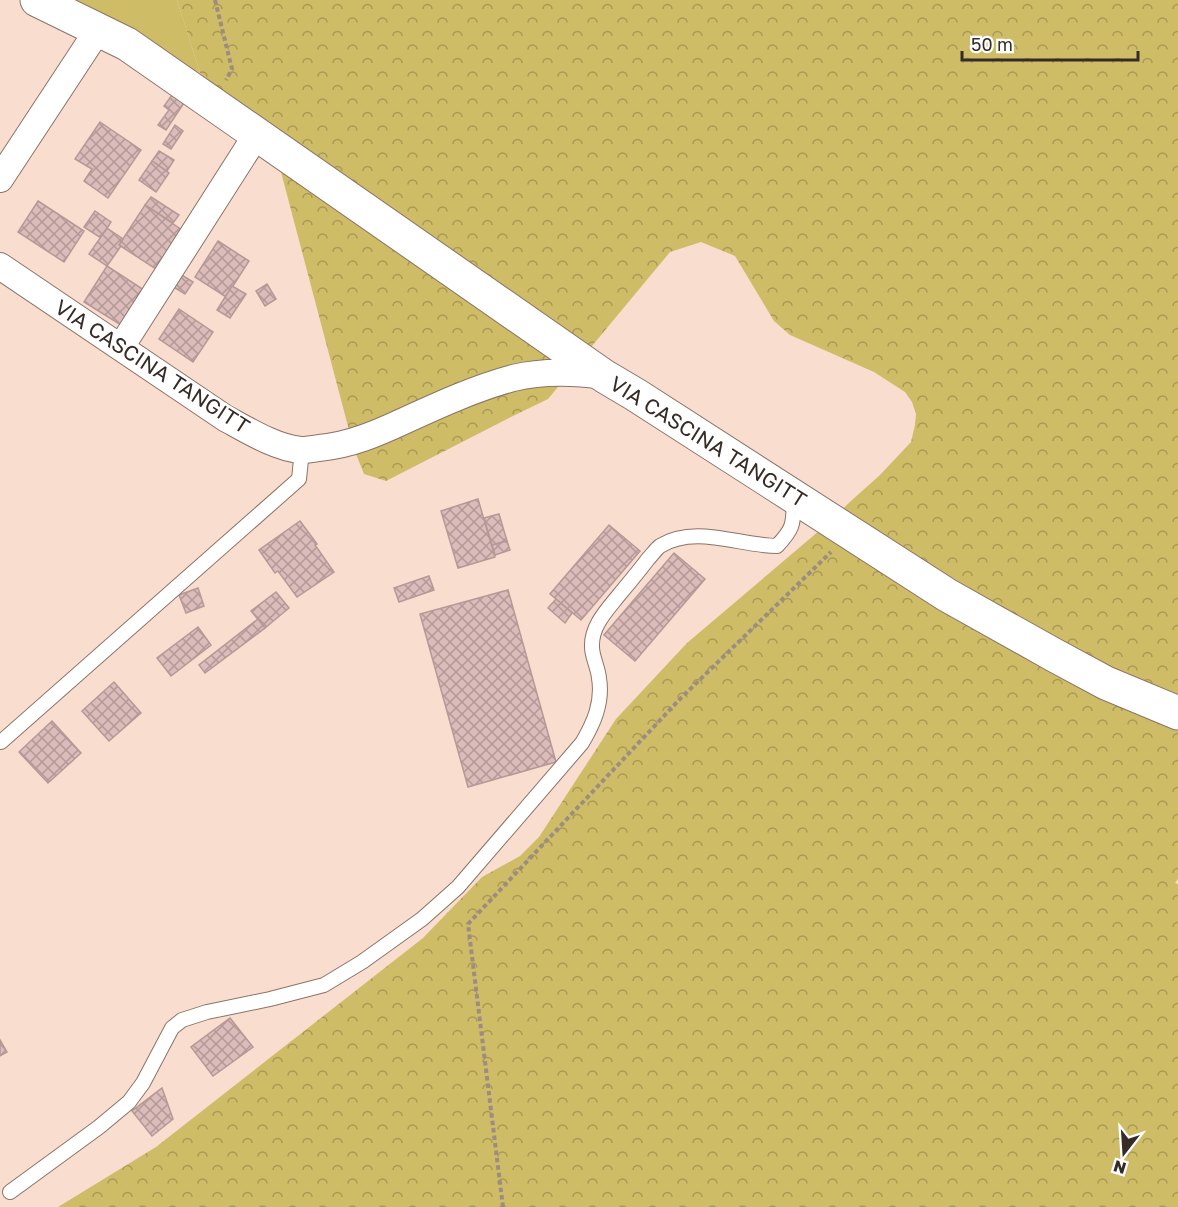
<svg xmlns="http://www.w3.org/2000/svg" width="1178" height="1207" viewBox="0 0 1178 1207" font-family="'Golos Text',sans-serif">
<defs>
<pattern id="forest-crowns" width="20" height="18" patternUnits="userSpaceOnUse" patternTransform="scale(1.5)"><rect width="20" height="18" fill="#cfbc66"/><path d="M2 6a3 3 0 1 1 6 0M12 15a3 3 0 1 1 6 0" fill="none" stroke="#a99954"/></pattern>
<pattern id="building-cross-hatch" width="8" height="8" patternUnits="userSpaceOnUse" patternTransform="scale(1.5)"><rect width="8" height="8" fill="#dbbcba"/><path d="M0 0l8 8M0 8l8-8" fill="none" stroke="#b29997"/></pattern>
</defs>
<rect width="100%" height="100%" fill="#f9ddcf"/>
<path fill="#cfbc66" d="M 62,0 L 177,0 L 200,73 Z"/>
<path fill="url(#forest-crowns)" d="M 177,0 L 1178,0 L 1178,879 L 1175,883 L 1178,884 L 1178,1207 L 58,1207 L 156,1147 L 423,938 L 482,877 L 520,856 L 539,837 L 616,719 L 687,643 L 826,525 L 852,500 L 880,475 L 911,442 L 915,425 L 916,414 L 912,402 L 905,392 L 874,372 L 790,335 L 774,321 L 735,256 L 701,242 L 670,252 L 548,399 L 515,415 L 386,481 L 364,474 L 354,449 L 281,172 L 273,134 L 200,73 Z"/>
<g fill="url(#building-cross-hatch)" stroke="#b69896" stroke-width="1.5">
<path d="M 172,95 L 184,103 L 166,130 L 158,125 L 169,110 L 164,106 Z"/>
<path d="M 100,122 L 141,150 L 108,198 L 84,181 L 92,169 L 75,159 Z"/>
<path d="M 175,125 L 183,131 L 171,149 L 163,144 Z"/>
<path d="M 159,151 L 174,160 L 167,171 L 152,161 Z"/>
<path d="M 152,161 L 169,173 L 156,192 L 139,180 Z"/>
<path d="M 151,197 L 179,215 L 173,223 L 145,205 Z"/>
<path d="M 38,201 L 84,231 L 64,262 L 18,232 Z"/>
<path d="M 145,205 L 185,232 L 159,271 L 119,245 Z"/>
<path d="M 95,211 L 111,222 L 101,238 L 84,227 Z"/>
<path d="M 107,228 L 123,239 L 119,245 L 121,246 L 107,266 L 89,254 Z"/>
<path d="M 218,241 L 249,261 L 226,297 L 195,277 Z"/>
<path d="M 107,266 L 144,290 L 121,325 L 84,302 Z"/>
<path d="M 180,274 L 193,282 L 185,294 L 172,286 Z"/>
<path d="M 267,284 L 276,299 L 265,306 L 256,291 Z"/>
<path d="M 232,286 L 246,294 L 230,318 L 217,310 Z"/>
<path d="M 179,309 L 213,332 L 193,362 L 159,339 Z"/>
<path d="M 478,499 L 495,557 L 458,568 L 441,511 Z"/>
<path d="M 499,514 L 507,541 L 492,545 L 484,518 Z"/>
<path d="M 300,521 L 317,544 L 315,545 L 334,572 L 297,597 L 278,571 L 275,573 L 259,550 Z"/>
<path d="M 609,525 L 640,551 L 581,620 L 550,594 Z"/>
<path d="M 507,541 L 510,550 L 495,555 L 492,545 Z"/>
<path d="M 674,553 L 705,579 L 635,661 L 604,635 Z"/>
<path d="M 429,576 L 434,590 L 399,602 L 394,588 Z"/>
<path d="M 198,588 L 204,606 L 186,613 L 179,595 Z"/>
<path d="M 508,590 L 556,762 L 468,787 L 420,614 Z"/>
<path d="M 276,592 L 289,608 L 265,628 L 251,611 Z"/>
<path d="M 556,599 L 572,613 L 565,623 L 548,608 Z"/>
<path d="M 258,619 L 265,628 L 205,673 L 199,665 Z"/>
<path d="M 198,627 L 211,645 L 171,676 L 157,658 Z"/>
<path d="M 114,682 L 141,713 L 109,741 L 82,711 Z"/>
<path d="M 52,721 L 81,753 L 48,783 L 19,752 Z"/>
<path d="M 230,1018 L 253,1047 L 213,1076 L 191,1047 Z"/>
<path d="M 0,1040 L 7,1052 L 0,1056 Z"/>
<path d="M 162,1088 L 173,1119 L 152,1136 L 132,1111 Z"/>
</g>
<g fill="none" stroke-linecap="round" stroke-linejoin="round">
<defs>
<g id="service">
<path d="M 1,742 L 299,479 L 302,450"/>
<path d="M 10,1192 L 99,1127 L 129,1102 L 143,1083 L 172,1028 L 182,1020 L 207,1012 L 270,999 L 324,985 L 362,962 L 422,919 L 458,887 L 582,743 C 594,723 603,702 599,678 C 598,667 592,657 592,647 C 591,626 607,610 619,595 C 629,583 639,571 648,559 C 652,555 656,549 660,546 C 695,524 740,546 777,546 C 795,527 793,523 794,498"/>
</g>
<g id="minor">
<path d="M 0,179 L 98,30"/>
<path d="M 0,266 L 225,418 C 247,430 276,448 301,450 C 307,450 313,449 319,448 C 351,445 378,433 406,420 C 441,404 476,388 513,378 C 542,371 575,372 604,376"/>
<path d="M 121,347 L 257,134"/>
</g>
<path id="tertiary" d="M 37,0 L 127,44 L 604,376 L 636,395 L 947,595 L 1054,655 L 1106,683 L 1178,713"/>
</defs>
<use href="#service" stroke="#8b7366" stroke-width="16"/>
<use href="#minor" stroke="#8b7366" stroke-width="28"/>
<use href="#tertiary" stroke="#8b7366" stroke-width="35"/>
<g stroke="#9e8b81" stroke-width="4" stroke-dasharray="4.5 3" stroke-linecap="butt">
<path d="M 215,0 L 232,69 L 226,80"/>
<path d="M 503,1207 L 468,924 L 680,699 L 831,552"/>
</g>
<use href="#service" stroke="#fff" stroke-width="14"/>
<use href="#minor" stroke="#fff" stroke-width="26"/>
<use href="#tertiary" stroke="#fff" stroke-width="33"/>
</g>
<g text-anchor="middle" stroke-width="5" stroke-linejoin="round" paint-order="stroke">
<g font-size="21" fill="#362c27" stroke="#fff">
<text transform="translate(152 367) rotate(33)" y="7">VIA CASCINA TANGITT</text>
<text transform="translate(708 442) rotate(32)" y="7">VIA CASCINA TANGITT</text>
</g>
</g>
<g transform="translate(1124 1153) rotate(197)" stroke="#ffffff" stroke-width="4.5" paint-order="stroke">
<path d="M0-4.5L10 22L0 15L-10 22Z" fill="#362c27"/>
<text y="-9" font-size="16" font-weight="bold" text-anchor="middle" fill="#362c27">N</text>
</g>
<path d="M962 51v9h176v-9" fill="none" stroke="#362c27" stroke-width="3"/>
<text x="971" y="51" font-size="18" fill="#362c27" stroke="#ffffff" stroke-width="4.5" paint-order="stroke">50 m</text>
</svg>
